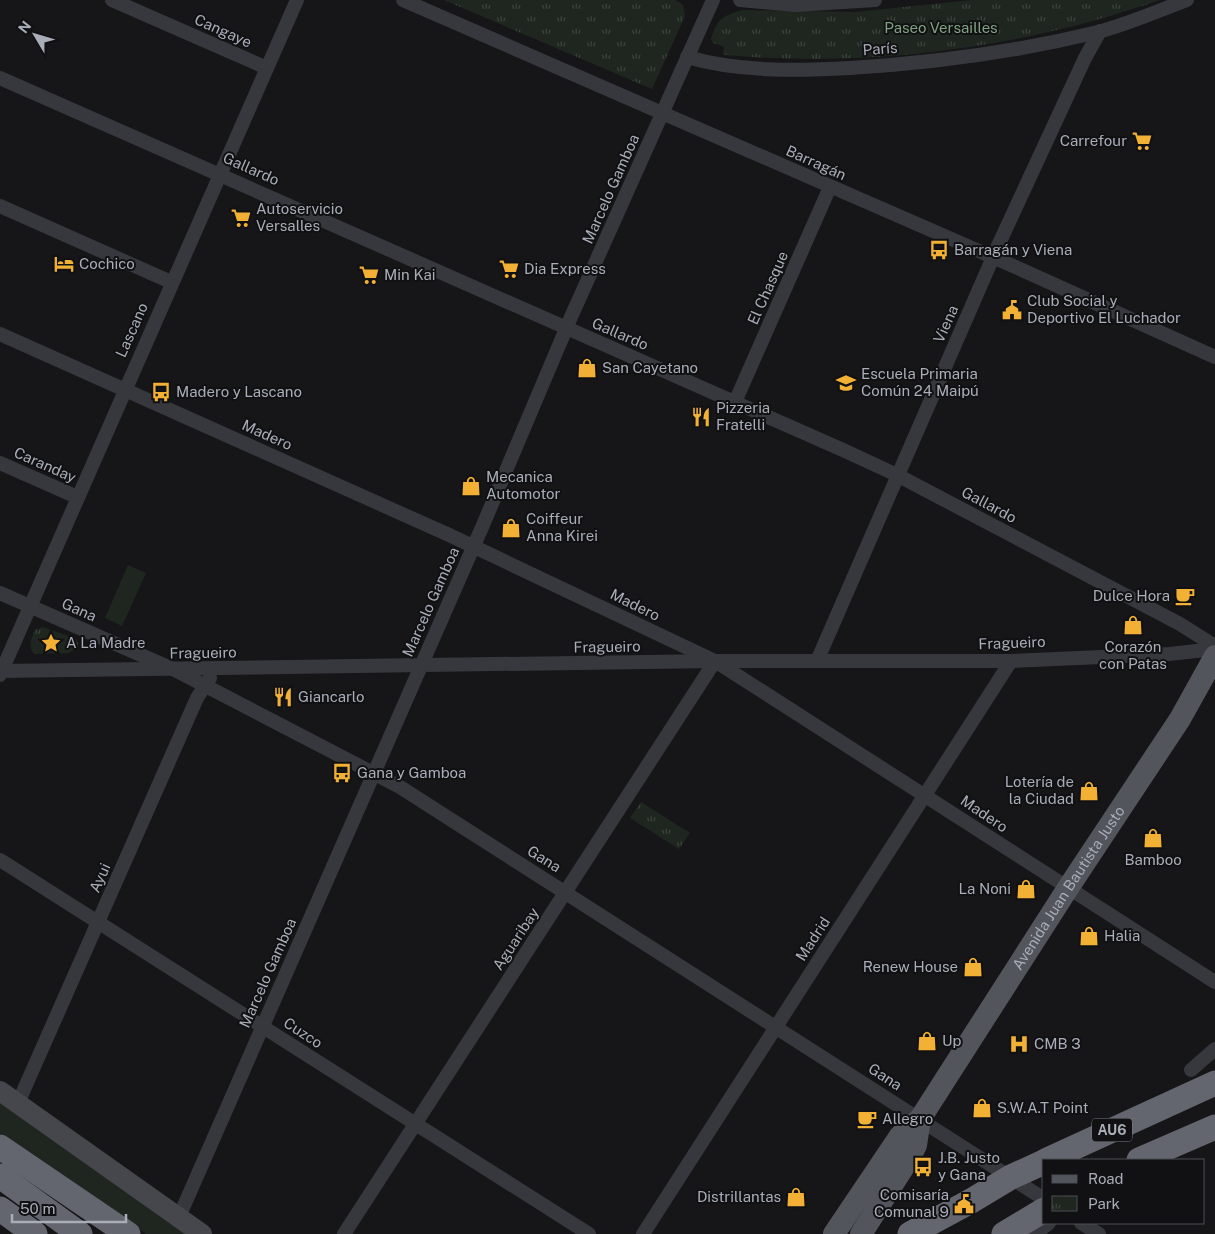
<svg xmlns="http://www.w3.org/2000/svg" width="1215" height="1234" viewBox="0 0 1215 1234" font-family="'Public Sans',sans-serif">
<defs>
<pattern id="park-tufts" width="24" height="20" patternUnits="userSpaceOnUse" patternTransform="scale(1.25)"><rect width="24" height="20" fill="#1e261f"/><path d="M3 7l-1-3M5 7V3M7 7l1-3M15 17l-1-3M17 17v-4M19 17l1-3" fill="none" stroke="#3c433d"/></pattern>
</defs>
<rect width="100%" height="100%" fill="#161618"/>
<g fill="#1e261f">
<path d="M 128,565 L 146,573 L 122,626 L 105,618 Z"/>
<path d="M 0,1103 L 186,1234 L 146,1234 L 0,1133 Z"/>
</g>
<g fill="url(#park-tufts)">
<path d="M 444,0 L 676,0 L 683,5 L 685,16 L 652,89 Z"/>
<path d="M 972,0 L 1160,0 C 1021,48 873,68 726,55 L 723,55 L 724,47 L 713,43 L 711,39 C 718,18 722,16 743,10 L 855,12 Z"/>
<path d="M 43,627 L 74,638 L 78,642 L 78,647 L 68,653 L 34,654 C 28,647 31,638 35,630 Z"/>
<path d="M 641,802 L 690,833 L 679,849 L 630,818 Z"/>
</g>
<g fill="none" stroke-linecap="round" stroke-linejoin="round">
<g stroke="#37383d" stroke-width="14">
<path d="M 112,0 L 267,68"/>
<path d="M 403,0 L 1011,265 L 1215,357"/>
<path d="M 740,0 L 796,5 L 875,0"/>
<path d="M 687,57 C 739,72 796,71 850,68 C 934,63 1016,52 1098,32 C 1128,24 1158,11 1187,0"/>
<path d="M 0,78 L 843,450 L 897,475 L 1180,624 L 1215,646"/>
<path d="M 0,206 L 171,282"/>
<path d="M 0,334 L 447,534 L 715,661 L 1215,982"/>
<path d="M 735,402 L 830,187"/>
<path d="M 0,463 L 77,497"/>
<path d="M 0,593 L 175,670 L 400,787 L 1044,1199"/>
<path d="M 817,661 L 997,248 L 1085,58 L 1100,31"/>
<path d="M 0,671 L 715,661 L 1011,661 L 1169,654 L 1215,649"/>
<path d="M 0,675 L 297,0"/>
<path d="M 0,860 L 589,1234"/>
<path d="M 1191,1070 L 1215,1049"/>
<path d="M 18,1103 L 197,698 L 210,678"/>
<path d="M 179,1217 L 483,525 L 571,317 L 713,0"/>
<path d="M 1081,1223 L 1099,1234"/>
<path d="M 344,1234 L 715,661"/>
<path d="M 643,1234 L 1011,661"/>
<path d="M 1035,1234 L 1049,1223"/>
</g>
<path stroke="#45474d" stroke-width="20" d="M 0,1091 L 202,1234"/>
<g stroke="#53555c" stroke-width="22">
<path id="s1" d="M 834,1234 L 900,1136 L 920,1119 L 1068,888 L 1180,719 L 1215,656"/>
<path d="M 861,1234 L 910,1157 L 916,1145 L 920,1119"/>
</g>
<g stroke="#63666e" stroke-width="25">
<path d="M 0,1147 L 128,1234"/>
<path d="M 1047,1160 L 1215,1083"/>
<path d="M 1139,1160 L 1215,1127"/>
<path d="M 0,1176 L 80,1234"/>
<path d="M 0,1209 L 35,1234"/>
<path d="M 910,1234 L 971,1201"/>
<path d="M 1004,1234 L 1044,1210"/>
</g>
<path stroke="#63666e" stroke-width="25" d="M 971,1201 L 1011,1177 L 1044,1162"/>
</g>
<defs>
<symbol id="supermarket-bare" viewBox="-9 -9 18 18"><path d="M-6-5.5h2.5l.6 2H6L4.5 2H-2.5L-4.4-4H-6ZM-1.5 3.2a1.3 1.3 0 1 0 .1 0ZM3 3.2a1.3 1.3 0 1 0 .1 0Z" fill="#f2b134" stroke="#111113" stroke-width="2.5" paint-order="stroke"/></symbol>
<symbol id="bus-bare" viewBox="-9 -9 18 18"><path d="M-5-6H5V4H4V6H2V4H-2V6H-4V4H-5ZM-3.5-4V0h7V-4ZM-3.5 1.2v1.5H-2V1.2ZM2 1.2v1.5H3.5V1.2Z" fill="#f2b134" stroke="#111113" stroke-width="2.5" paint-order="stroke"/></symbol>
<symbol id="hotel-bare" viewBox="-9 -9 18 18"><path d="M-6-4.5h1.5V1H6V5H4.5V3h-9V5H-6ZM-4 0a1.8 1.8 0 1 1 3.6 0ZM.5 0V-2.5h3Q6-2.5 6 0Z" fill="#f2b134" stroke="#111113" stroke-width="2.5" paint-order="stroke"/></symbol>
<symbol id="civic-bare" viewBox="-9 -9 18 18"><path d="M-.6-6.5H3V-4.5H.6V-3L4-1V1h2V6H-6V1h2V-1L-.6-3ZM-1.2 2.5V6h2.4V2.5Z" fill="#f2b134" stroke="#111113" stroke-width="2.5" paint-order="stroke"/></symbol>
<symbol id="shop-bare" viewBox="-9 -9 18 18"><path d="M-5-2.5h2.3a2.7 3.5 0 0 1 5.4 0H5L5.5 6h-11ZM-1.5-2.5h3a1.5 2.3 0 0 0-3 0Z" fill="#f2b134" stroke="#111113" stroke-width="2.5" paint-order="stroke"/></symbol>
<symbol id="school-bare" viewBox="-9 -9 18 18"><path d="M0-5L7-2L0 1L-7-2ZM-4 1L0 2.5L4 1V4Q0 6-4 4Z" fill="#f2b134" stroke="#111113" stroke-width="2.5" paint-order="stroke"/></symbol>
<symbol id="restaurant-bare" viewBox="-9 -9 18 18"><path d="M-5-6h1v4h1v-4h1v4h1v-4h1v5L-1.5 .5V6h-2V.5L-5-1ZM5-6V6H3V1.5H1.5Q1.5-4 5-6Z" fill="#f2b134" stroke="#111113" stroke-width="2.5" paint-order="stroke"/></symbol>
<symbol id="cafe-bare" viewBox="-9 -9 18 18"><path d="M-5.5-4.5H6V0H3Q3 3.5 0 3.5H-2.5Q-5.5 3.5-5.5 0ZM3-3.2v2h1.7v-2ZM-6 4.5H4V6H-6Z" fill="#f2b134" stroke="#111113" stroke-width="2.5" paint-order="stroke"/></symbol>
<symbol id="sight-bare" viewBox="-9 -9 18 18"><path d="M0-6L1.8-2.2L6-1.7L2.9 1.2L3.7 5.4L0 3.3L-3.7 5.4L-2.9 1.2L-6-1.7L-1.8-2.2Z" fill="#f2b134" stroke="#111113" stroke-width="2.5" paint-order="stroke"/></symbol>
<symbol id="hospital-bare" viewBox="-9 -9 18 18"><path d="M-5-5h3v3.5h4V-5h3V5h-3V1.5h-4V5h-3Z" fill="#f2b134" stroke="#111113" stroke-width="2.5" paint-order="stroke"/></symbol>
</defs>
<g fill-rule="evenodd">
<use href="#supermarket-bare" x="1128" y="127" width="28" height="28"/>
<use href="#supermarket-bare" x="227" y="204" width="28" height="28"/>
<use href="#bus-bare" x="925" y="236" width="28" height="28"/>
<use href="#hotel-bare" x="50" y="250" width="28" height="28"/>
<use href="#supermarket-bare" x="495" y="255" width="28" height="28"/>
<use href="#supermarket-bare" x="355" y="261" width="28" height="28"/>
<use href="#civic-bare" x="998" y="296" width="28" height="28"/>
<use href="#shop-bare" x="573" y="354" width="28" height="28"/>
<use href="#school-bare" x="832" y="369" width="28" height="28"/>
<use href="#bus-bare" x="147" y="378" width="28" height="28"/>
<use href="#restaurant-bare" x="687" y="403" width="28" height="28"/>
<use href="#shop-bare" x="457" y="472" width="28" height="28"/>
<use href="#shop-bare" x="497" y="514" width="28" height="28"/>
<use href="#cafe-bare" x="1171" y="582" width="28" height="28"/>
<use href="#shop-bare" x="1119" y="611" width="28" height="28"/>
<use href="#sight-bare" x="37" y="629" width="28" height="28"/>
<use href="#restaurant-bare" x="269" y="683" width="28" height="28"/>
<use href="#bus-bare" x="328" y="759" width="28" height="28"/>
<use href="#shop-bare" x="1075" y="777" width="28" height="28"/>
<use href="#shop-bare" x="1139" y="824" width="28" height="28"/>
<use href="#shop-bare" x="1012" y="875" width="28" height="28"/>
<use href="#shop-bare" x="1075" y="922" width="28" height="28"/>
<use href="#shop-bare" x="959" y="953" width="28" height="28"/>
<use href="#shop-bare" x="913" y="1027" width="28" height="28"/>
<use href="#hospital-bare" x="1005" y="1030" width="28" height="28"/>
<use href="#shop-bare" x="968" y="1094" width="28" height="28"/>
<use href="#cafe-bare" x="853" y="1105" width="28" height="28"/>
<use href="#bus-bare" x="909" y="1153" width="28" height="28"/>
<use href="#shop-bare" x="782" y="1183" width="28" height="28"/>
<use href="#civic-bare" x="950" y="1190" width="28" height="28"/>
</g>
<g text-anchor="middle" stroke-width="4" stroke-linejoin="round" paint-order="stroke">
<rect fill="#111113" stroke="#7b7e86" stroke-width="1" x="1092" y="1118.5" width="40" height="23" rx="4"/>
<g font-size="14" font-weight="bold" fill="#a8adb8">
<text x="1112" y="1135">AU6</text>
</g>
<g font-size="15" fill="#7fa381" stroke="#111113">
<text x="941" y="33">Paseo Versailles</text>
</g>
<g font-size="15" fill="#a8adb8" stroke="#111113">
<text transform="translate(223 31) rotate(24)" y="5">Cangaye</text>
<text transform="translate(880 49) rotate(-4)" y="5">París</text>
<text transform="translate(816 163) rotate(24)" y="5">Barragán</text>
<text transform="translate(251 169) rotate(24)" y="5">Gallardo</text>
<text transform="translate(611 189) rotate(-66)" y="5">Marcelo Gamboa</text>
<text transform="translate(768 288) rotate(-66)" y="5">El Chasque</text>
<text transform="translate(946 324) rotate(-66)" y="5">Viena</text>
<text transform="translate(132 330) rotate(-66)" y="5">Lascano</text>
<text transform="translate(620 334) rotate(23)" y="5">Gallardo</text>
<text transform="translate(267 435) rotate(24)" y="5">Madero</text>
<text transform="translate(45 465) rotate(24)" y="5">Caranday</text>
<text transform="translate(989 505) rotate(28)" y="5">Gallardo</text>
<text transform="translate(431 602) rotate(-66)" y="5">Marcelo Gamboa</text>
<text transform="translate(635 605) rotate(26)" y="5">Madero</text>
<text transform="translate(79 610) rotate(24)" y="5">Gana</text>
<text transform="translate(1012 643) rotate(-2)" y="5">Fragueiro</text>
<text transform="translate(607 647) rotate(-1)" y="5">Fragueiro</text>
<text transform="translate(203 653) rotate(-1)" y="5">Fragueiro</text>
<text transform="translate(984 814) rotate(34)" y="5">Madero</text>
<text transform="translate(544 859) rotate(32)" y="5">Gana</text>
<text transform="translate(100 878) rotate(-66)" y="5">Ayui</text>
<text dy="5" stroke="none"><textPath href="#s1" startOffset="419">Avenida Juan Bautista Justo</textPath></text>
<text transform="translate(516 939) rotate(-57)" y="5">Aguaribay</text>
<text transform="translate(813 939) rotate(-57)" y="5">Madrid</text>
<text transform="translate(268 973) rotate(-66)" y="5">Marcelo Gamboa</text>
<text transform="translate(303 1033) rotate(33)" y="5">Cuzco</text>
<text transform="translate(885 1077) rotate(33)" y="5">Gana</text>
</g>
<g font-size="15" fill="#a8adb8" stroke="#111113" text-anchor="start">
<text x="1127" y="146" text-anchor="end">Carrefour</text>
<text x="256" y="214">Autoservicio<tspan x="256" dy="17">Versalles</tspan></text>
<text x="954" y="255">Barragán y Viena</text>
<text x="79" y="269">Cochico</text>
<text x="524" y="274">Dia Express</text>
<text x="384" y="280">Min Kai</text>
<text x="1027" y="306">Club Social y<tspan x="1027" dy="17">Deportivo El Luchador</tspan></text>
<text x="602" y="373">San Cayetano</text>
<text x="861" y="379">Escuela Primaria<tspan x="861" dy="17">Común 24 Maipú</tspan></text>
<text x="176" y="397">Madero y Lascano</text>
<text x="716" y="413">Pizzeria<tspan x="716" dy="17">Fratelli</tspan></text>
<text x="486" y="482">Mecanica<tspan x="486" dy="17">Automotor</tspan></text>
<text x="526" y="524">Coiffeur<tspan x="526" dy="17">Anna Kirei</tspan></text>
<text x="1170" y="601" text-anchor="end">Dulce Hora</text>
<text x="66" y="648">A La Madre</text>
<text x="1133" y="652" text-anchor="middle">Corazón<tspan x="1133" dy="17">con Patas</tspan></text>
<text x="298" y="702">Giancarlo</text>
<text x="357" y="778">Gana y Gamboa</text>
<text x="1074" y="787" text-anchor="end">Lotería de<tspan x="1074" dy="17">la Ciudad</tspan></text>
<text x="1153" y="865" text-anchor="middle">Bamboo</text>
<text x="1011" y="894" text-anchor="end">La Noni</text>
<text x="1104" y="941">Halia</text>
<text x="958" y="972" text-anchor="end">Renew House</text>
<text x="942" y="1046">Up</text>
<text x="1034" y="1049">CMB 3</text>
<text x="997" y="1113">S.W.A.T Point</text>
<text x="882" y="1124">Allegro</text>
<text x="938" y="1163">J.B. Justo<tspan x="938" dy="17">y Gana</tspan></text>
<text x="949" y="1200" text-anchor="end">Comisaría<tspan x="949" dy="17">Comunal 9</tspan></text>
<text x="781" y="1202" text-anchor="end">Distrillantas</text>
</g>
</g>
<rect x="1042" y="1159" width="162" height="65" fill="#111113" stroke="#4d4f55"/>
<rect x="1052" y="1175" width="25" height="8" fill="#53555c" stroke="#4d4f55"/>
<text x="1088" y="1184" font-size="15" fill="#a8adb8">Road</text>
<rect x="1052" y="1196" width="25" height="15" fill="url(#park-tufts)" stroke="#4d4f55"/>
<text x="1088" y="1209" font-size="15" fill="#a8adb8">Park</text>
<g transform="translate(35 35) rotate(308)" stroke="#111113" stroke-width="4" paint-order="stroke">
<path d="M0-4L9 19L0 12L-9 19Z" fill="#a8adb8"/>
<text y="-8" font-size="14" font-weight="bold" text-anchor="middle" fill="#a8adb8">N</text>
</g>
<path d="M12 1214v8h114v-8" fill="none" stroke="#a8adb8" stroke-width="2.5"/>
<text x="20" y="1214" font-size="15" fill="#a8adb8" stroke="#111113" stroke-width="4" paint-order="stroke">50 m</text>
</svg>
